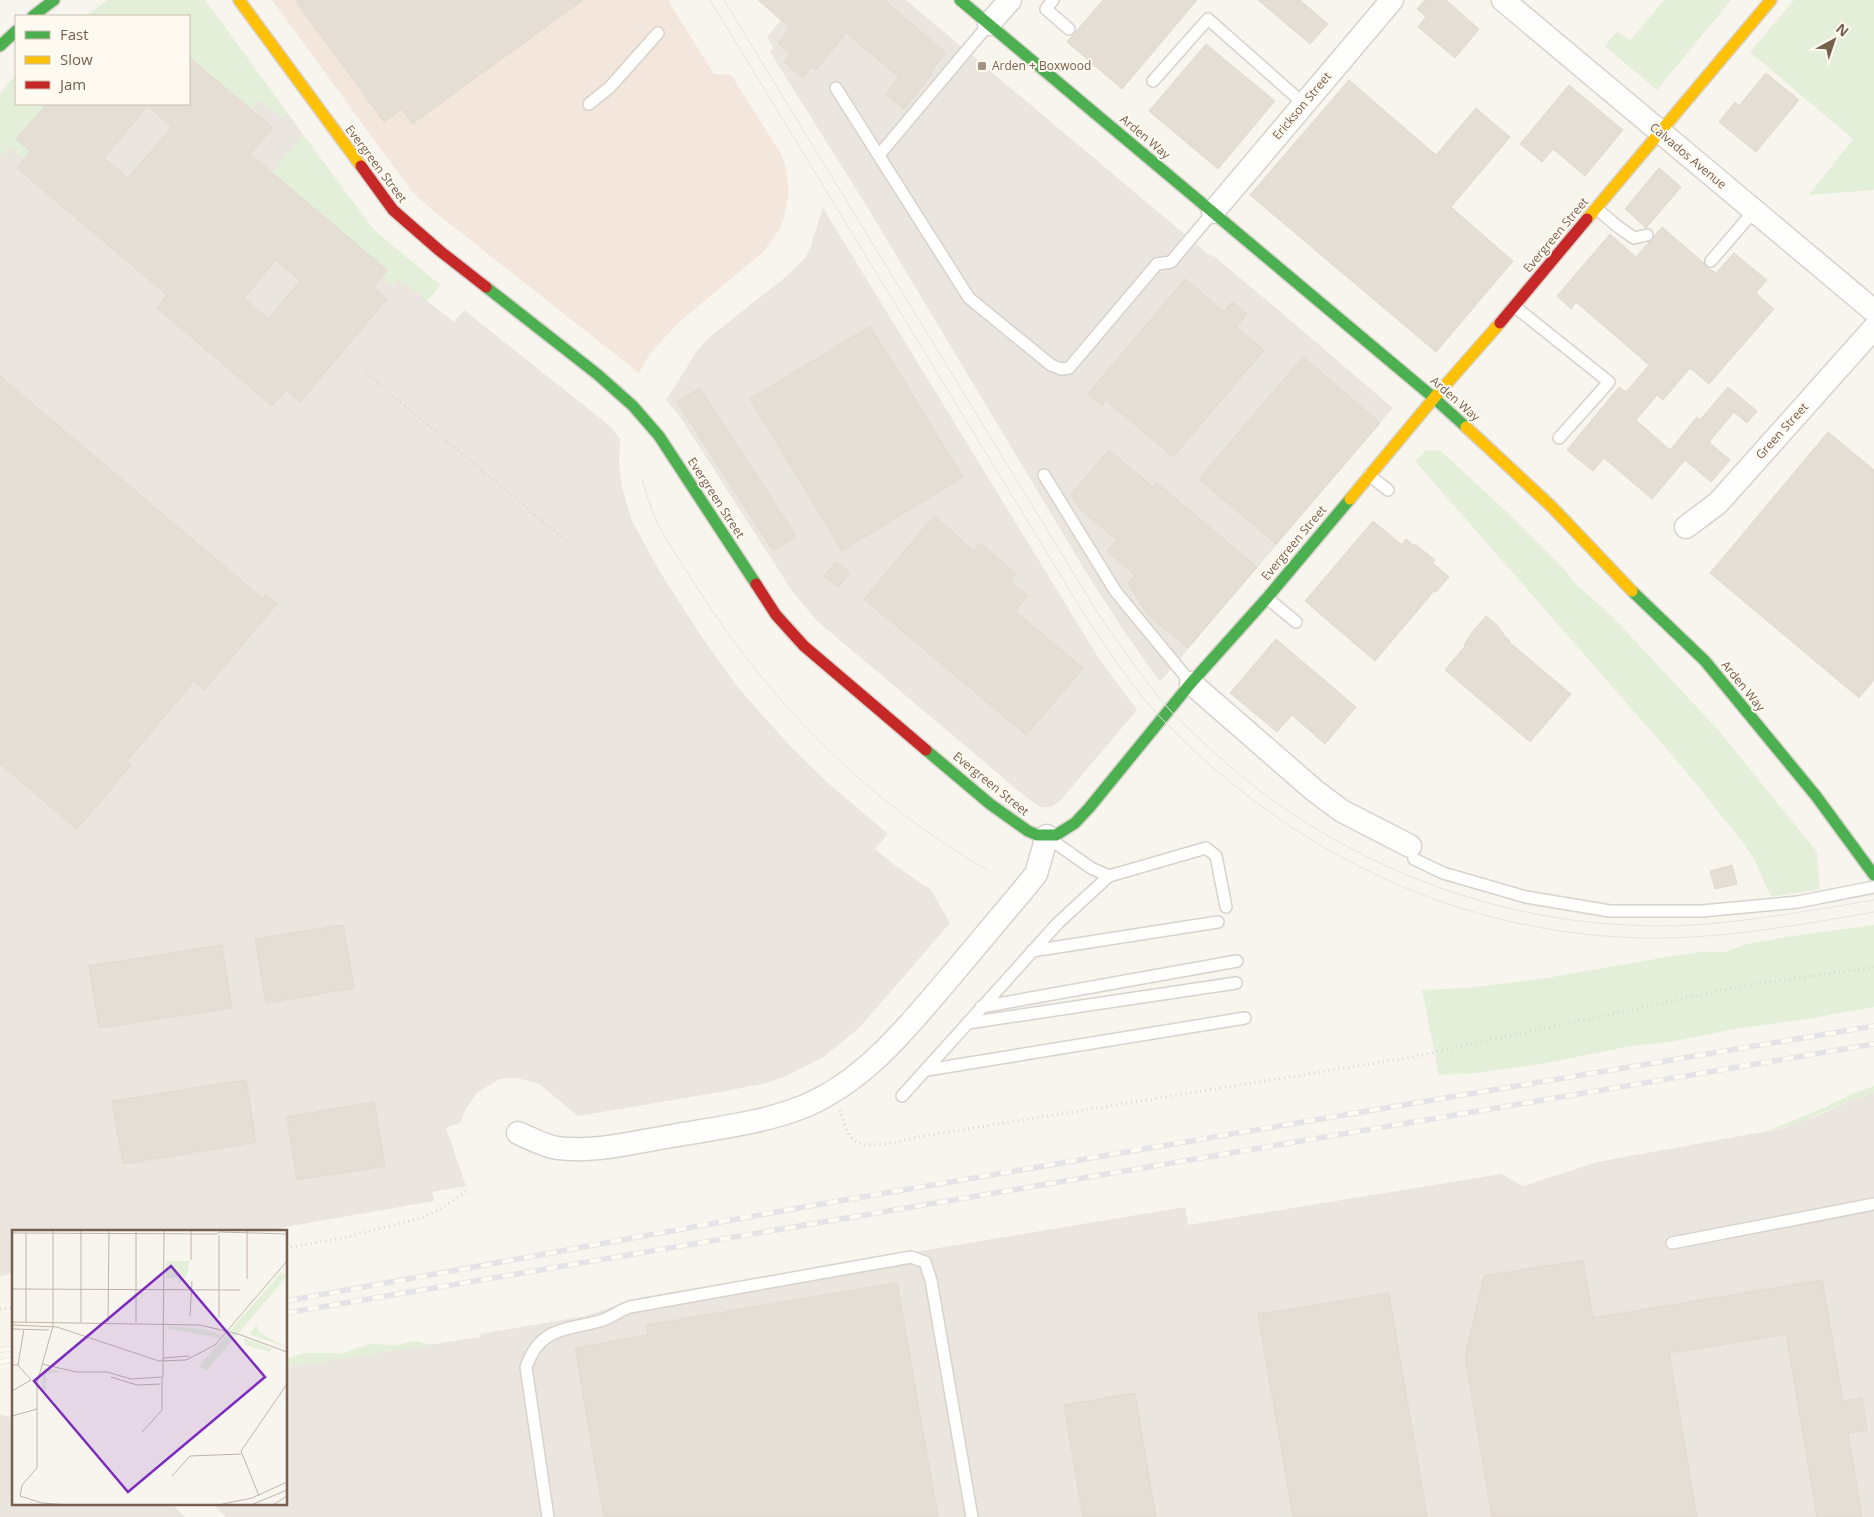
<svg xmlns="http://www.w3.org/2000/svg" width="1874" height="1517" viewBox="0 0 1874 1517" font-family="'Open Sans',sans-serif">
<rect width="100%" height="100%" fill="#f8f5ee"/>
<path fill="#f2e6dd" d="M 272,0 L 671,0 L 669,2 L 714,74 L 731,75 L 780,152 L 785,164 L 789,189 L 784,217 L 779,230 L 763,252 L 677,324 L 649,355 L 639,373 L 431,209 L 413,193 Z"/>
<g fill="#ebe5df">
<path d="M 108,0 L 205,0 L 367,222 L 382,239 L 440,285 L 427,301 L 454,322 L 464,310 L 610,426 L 620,439 L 619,463 L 622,487 L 632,521 L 660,572 L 700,634 L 736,685 L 789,745 L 828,783 L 888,834 L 875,849 L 896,866 L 931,890 L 950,923 L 860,1027 L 825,1056 L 786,1076 L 767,1083 L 721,1092 L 578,1116 L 539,1084 L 517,1078 L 499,1079 L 477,1093 L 465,1110 L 460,1123 L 446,1128 L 466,1186 L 432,1192 L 434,1201 L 263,1231 L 14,1231 L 14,1273 L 0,1276 L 0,93 L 16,75 L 16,104 L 189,104 L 189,16 L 86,16 Z"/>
<path d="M 798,0 L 906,0 L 1207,253 L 1215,257 L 1289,319 L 1393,408 L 1160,682 L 1124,631 L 1086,572 L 866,205 L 770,52 L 773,47 L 767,37 Z"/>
<path d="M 823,208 L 1098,657 L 1137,710 L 1060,801 L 1051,807 L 1040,807 L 1027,798 L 816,620 L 792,591 L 679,415 L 666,400 L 697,351 L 706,340 L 783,279 L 804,259 L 810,248 Z"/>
<path d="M 1874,1093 L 1874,1517 L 226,1517 L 211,1503 L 286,1503 L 286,1367 L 480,1337 L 480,1334 L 585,1316 L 643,1297 L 1185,1207 L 1188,1225 L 1501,1174 L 1523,1186 L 1597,1162 L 1779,1129 L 1817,1116 L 1852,1100 Z"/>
<path d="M 0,1414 L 14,1418 L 14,1503 L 171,1503 L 185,1517 L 0,1517 Z"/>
</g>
<g fill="#e4efd9">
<path d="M 108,0 L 205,0 L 287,112 L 282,118 L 260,101 L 258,101 L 251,109 L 189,57 L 189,16 L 86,16 Z"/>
<path d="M 1664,0 L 1731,0 L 1657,90 L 1605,46 L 1617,31 L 1630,41 Z"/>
<path d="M 1794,0 L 1874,0 L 1874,190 L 1809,195 L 1853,139 L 1750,52 Z"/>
<path d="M 16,75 L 16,104 L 47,104 L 17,139 L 30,151 L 24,159 L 9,147 L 1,155 L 0,155 L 0,93 Z"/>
<path d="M 303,135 L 374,230 L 440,285 L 427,301 L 399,278 L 393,286 L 382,277 L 387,270 L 272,172 Z"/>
<path d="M 1426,450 L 1434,450 L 1442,452 L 1509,514 L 1564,569 L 1575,583 L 1612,616 L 1720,732 L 1817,852 L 1820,889 L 1771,897 L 1754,859 L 1744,844 L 1684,769 L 1415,461 Z"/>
<path d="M 1874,925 L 1874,1007 L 1808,1019 L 1735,1029 L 1675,1041 L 1626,1047 L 1541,1064 L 1476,1073 L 1439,1075 L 1422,990 L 1468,988 L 1547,978 L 1672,956 L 1700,952 L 1726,952 L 1743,945 L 1785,937 Z"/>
<path d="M 1874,1086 L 1874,1093 L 1852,1100 L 1798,1123 L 1762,1133 L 1821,1109 L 1852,1094 Z"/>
<path d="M 415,1341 L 432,1345 L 286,1367 L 286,1359 L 303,1353 L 343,1353 L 369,1344 L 396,1345 Z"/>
</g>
<g fill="#e5ded5" stroke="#e1d9d0" fill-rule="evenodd">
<path d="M 295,0 L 583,0 L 412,124 L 402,109 L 384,122 Z"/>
<path d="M 758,0 L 884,0 L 946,53 L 930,72 L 932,74 L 904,109 L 886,94 L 899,77 L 846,33 L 816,70 L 812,66 L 803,78 L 784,62 L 790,54 L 778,43 L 790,28 Z"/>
<path d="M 1103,0 L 1197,0 L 1122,89 L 1067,42 Z"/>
<path d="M 1258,0 L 1300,0 L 1328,24 L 1310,44 Z"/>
<path d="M 1425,0 L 1446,0 L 1479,29 L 1455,58 L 1418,27 L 1426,17 L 1417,9 Z"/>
<path d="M 1206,44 L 1275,101 L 1218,169 L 1149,111 Z"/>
<path d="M 189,57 L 273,128 L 250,154 L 387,270 L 373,287 L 387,299 L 300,402 L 286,390 L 272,406 L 157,308 L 167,295 L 17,168 L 30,151 L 16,139 L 47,104 L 189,104 ZM 148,106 L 172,127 L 128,178 L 104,158 ZM 276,260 L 300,281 L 268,319 L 244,298 Z"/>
<path d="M 1766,73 L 1799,100 L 1756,152 L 1719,122 L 1735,102 L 1739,106 Z"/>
<path d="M 1349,80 L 1436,155 L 1476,108 L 1510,137 L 1451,207 L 1513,261 L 1436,352 L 1250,195 Z"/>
<path d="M 1569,85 L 1623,130 L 1585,176 L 1553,149 L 1542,162 L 1520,144 Z"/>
<path d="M 1659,168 L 1681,187 L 1646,228 L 1625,209 Z"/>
<path d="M 1662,227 L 1704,263 L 1706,266 L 1716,273 L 1734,253 L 1767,280 L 1756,293 L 1774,309 L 1709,384 L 1690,368 L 1663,400 L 1657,395 L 1636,420 L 1670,450 L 1697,417 L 1700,420 L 1728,387 L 1757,411 L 1747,423 L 1734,412 L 1709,442 L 1730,460 L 1711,482 L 1685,460 L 1652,499 L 1604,458 L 1593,471 L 1567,450 L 1619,387 L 1626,392 L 1649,365 L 1576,302 L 1571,309 L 1557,296 L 1610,234 L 1636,257 Z"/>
<path d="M 1185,279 L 1224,312 L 1232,302 L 1247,314 L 1236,327 L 1264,350 L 1173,457 L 1106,400 L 1102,406 L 1088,394 Z"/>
<path d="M 870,326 L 963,477 L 842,551 L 750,399 Z"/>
<path d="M 1303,357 L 1380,423 L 1276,544 L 1199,479 Z"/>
<path d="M 0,376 L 263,599 L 266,595 L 277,604 L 204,690 L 194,681 L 127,761 L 131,765 L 77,829 L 0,764 Z"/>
<path d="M 700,388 L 796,536 L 773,551 L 677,402 Z"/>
<path d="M 1828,432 L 1874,470 L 1874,680 L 1859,698 L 1710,573 Z"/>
<path d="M 1109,450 L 1153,487 L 1157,483 L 1257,567 L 1188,648 L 1147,614 L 1128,583 L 1135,575 L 1107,551 L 1117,540 L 1080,509 L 1071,494 Z"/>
<path d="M 934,516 L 974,551 L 980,543 L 1016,574 L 1010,581 L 1028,596 L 1015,611 L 1083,668 L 1026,735 L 864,599 Z"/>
<path d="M 1373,521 L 1402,545 L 1406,539 L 1414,546 L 1415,544 L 1435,560 L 1433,563 L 1449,577 L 1436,592 L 1434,591 L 1375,661 L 1305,601 Z"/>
<path d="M 836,562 L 850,573 L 838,587 L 824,576 Z"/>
<path d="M 1486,616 L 1498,626 L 1504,635 L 1510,641 L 1509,642 L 1571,694 L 1530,742 L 1445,670 L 1465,646 L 1464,645 L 1473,631 Z"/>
<path d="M 1276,639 L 1356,707 L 1325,744 L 1292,715 L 1277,732 L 1230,693 Z"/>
<path d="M 1732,865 L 1737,884 L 1715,889 L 1710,871 Z"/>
<path d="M 343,925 L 354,988 L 266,1003 L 255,939 Z"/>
<path d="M 222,945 L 232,1008 L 99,1028 L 89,966 Z"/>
<path d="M 246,1080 L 256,1142 L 123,1164 L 112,1101 Z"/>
<path d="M 374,1102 L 385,1166 L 297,1180 L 287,1117 Z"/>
<path d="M 1583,1260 L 1593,1318 L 1822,1280 L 1843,1401 L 1862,1398 L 1867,1430 L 1848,1433 L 1862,1517 L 1817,1517 L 1786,1334 L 1669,1353 L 1697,1517 L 1492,1517 L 1465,1356 L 1484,1276 Z"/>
<path d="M 897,1283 L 938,1517 L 604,1517 L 575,1348 L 648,1335 L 647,1325 Z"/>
<path d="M 1389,1293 L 1427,1517 L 1293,1517 L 1258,1314 Z"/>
<path d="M 1135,1393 L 1156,1517 L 1083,1517 L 1064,1405 Z"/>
</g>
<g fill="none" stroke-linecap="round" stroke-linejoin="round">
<defs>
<g id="lane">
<path d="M 1053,0 L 1046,9 L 1069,29"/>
<path d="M 1153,81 L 1208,19 L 1304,104"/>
<path d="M 836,88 L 969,298 L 1051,365 L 1061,369 L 1069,368 L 1157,264 L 1171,262 L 1213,212"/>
<path d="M 589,104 L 610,87 L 658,33"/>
<path d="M 879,155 L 989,24"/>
<path d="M 1596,208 L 1617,226 L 1634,238 L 1647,235"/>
<path d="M 1711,261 L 1754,211"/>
<path d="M 1514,306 L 1609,382 L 1559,438"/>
<path d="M 1044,475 L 1116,592 L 1191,683"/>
<path d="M 1369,475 L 1388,490"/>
<path d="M 1267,598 L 1296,622"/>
<path d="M 1050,839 L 1091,868 L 1109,876 L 1206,848 L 1216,856 L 1226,907"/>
<path d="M 1414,859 L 1443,873 L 1526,897 L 1610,911 L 1702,911 L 1798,902 L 1874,887"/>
<path d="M 1032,951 L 1218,922"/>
<path d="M 981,1007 L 1237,961"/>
<path d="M 968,1023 L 1236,983"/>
<path d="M 927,1070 L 1245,1018"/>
<path d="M 902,1096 L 1058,923 L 1109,876"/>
<path d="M 1672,1243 L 1874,1204"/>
<path d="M 548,1517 L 526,1367 C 541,1325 567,1331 603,1320 C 612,1317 620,1310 630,1307 L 911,1257 L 925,1262 L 931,1280 L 972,1517"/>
</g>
<g id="street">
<path d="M 1503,0 L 1874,311"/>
<path d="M 989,24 L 1010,0"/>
<path d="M 1213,212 L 1392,0"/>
<path d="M 1686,527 L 1718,503 L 1874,328"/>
<path d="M 1191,683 L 1315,791 L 1342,811 L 1410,846"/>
<path d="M 518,1133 C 530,1138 544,1146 557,1148 C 595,1153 634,1142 672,1136 C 717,1128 763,1123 805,1106 C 864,1081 905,1030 945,983 C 971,952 997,921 1023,890 L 1036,874 L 1047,836"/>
</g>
<g id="fast">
<path d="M 960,0 L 1434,398 L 1466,427"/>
<path d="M 33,16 L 54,0"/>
<path d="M 0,46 L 16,31"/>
<path d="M 486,287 L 597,374 L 633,406 L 659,436 L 756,584"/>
<path d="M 1632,591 L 1705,661 L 1816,796 L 1874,875"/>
<path d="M 926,750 L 990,804 L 1028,831 L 1037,835 L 1056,835 L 1075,823 L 1089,808 L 1191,683 L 1267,598 L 1350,499"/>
</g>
<g id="slow">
<path d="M 239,0 L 361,166"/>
<path d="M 1587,219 L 1771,0"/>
<path d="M 1466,427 L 1552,507 L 1632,591"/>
<path d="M 1350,499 L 1434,398 L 1500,323"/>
</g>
<g id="jam">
<path d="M 361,166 L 393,210 L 440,251 L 486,287"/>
<path d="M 1500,323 L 1587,219"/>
<path d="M 756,584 L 776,615 L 804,646 L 926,750"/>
</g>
</defs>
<use href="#lane" stroke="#d8d2cc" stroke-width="14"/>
<use href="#street" stroke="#d8d2cc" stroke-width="25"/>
<use href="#fast" stroke="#d8d2cc" stroke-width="14"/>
<use href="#slow" stroke="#d8d2cc" stroke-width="14"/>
<use href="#jam" stroke="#d8d2cc" stroke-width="14"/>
<g stroke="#dad5d0" stroke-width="3" stroke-dasharray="1 4" stroke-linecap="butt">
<path d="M 366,373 L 571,545"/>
<path d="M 840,1110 C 843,1118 845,1129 850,1136 C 863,1153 900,1141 917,1137 L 1407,1058 L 1736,987 L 1874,967"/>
<path d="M 286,1248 L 347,1237 L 421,1218 L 441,1209 L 468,1190"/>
<path d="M 0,1309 L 14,1307"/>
</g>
<use href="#lane" stroke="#fefefc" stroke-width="11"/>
<use href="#street" stroke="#fefefc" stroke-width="22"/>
<use href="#fast" stroke="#4caf50" stroke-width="11"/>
<use href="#slow" stroke="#ffc107" stroke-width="11"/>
<use href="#jam" stroke="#c62828" stroke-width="11"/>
<g stroke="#e6e3e6" stroke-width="1">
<path d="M 710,0 L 1089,622 C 1112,655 1134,690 1162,719 C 1291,853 1459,935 1646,938 C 1723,939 1798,925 1874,912"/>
<path d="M 724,0 L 1099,615 C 1121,646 1143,679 1168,708 C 1179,720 1191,731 1203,742 C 1332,866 1514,935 1693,925 C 1754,921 1814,910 1874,900"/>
<path d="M 642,479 C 647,496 652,513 660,528 C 671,549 686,569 698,589 C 772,705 869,803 989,871"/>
</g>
<defs>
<g id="rail">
<path d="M 286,1301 C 459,1271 631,1237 804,1207 C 1161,1145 1517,1086 1874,1026"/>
<path d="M 286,1313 L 1874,1044"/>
<path d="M 0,1350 L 14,1348"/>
<path d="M 0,1362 L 14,1359"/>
</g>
</defs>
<use href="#rail" stroke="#e6e3e6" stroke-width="5.5"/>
<use href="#rail" stroke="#fffaf1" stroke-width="4" stroke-dasharray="11" stroke-linecap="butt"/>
</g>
<rect fill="#a49485" stroke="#fffaf1" stroke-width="2" x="977" y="61" width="10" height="10" rx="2.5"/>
<g text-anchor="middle" stroke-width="4" stroke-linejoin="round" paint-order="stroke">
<g font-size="12" fill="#775f4d" stroke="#fffaf1" text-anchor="start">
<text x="992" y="70">Arden + Boxwood</text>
</g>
<g font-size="12" fill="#775f4d" stroke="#fffaf1">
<text transform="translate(1302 106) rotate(-50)" y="4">Erickson Street</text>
<text transform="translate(1145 137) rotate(40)" y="4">Arden Way</text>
<text transform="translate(1688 156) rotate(40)" y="4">Calvados Avenue</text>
<text transform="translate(376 164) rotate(53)" y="4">Evergreen Street</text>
<text transform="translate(1556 235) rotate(-50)" y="4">Evergreen Street</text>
<text transform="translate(1455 399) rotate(41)" y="4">Arden Way</text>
<text transform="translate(1782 431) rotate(-48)" y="4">Green Street</text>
<text transform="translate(716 498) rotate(57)" y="4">Evergreen Street</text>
<text transform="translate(1294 543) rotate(-50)" y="4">Evergreen Street</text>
<text transform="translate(1743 686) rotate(51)" y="4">Arden Way</text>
<text transform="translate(991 784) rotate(39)" y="4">Evergreen Street</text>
</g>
</g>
<g transform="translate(12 1230)">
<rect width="275" height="275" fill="#f8f5ee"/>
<path d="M 154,31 L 178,31 L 175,45 L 167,54 L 166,48 L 154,48 ZM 269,43 L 275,46 L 196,139 L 194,141 L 187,136 ZM 245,95 L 246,101 L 275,118 L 237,104 ZM 156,96 L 190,99 L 210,105 L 207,108 L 154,98 ZM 233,109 L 241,111 L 260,119 L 257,122 L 234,115 L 231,110 L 221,126 L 227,115 ZM 32,138 L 50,142 L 34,144 L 34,161 L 29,162 Z" fill="#e4efd9"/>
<path fill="none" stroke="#c0b4a9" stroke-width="1" d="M 41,0 L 41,96 L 25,153 L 25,238 L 10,255 L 8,266 L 30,273 L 57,275M 0,3 L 205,4M 14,3 L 14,92M 205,4 L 207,2 L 275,4M 179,30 L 179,0M 235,49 L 235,0M 0,59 L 228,60M 178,86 L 180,51M 207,88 L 207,5M 0,92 L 188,95 L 226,104 L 275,122M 69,92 L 69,0M 96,92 L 97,0M 124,92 L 124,0M 0,95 L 45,97 L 147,131 L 174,130 L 203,115 L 275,31M 0,99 L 37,100M 151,128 L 177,126M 30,134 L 64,142 L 95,142 L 119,149 L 151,147 L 152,0M 0,135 L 6,135 L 19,150M 6,135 L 12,99M 99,147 L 125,155 L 148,154M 0,161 L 19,150M 0,186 L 25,179M 130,202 L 150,180 L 150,148M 160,246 L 178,226 L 229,224M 247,266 L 229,221 L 275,154M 206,275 L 240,268 L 275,252M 239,275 L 275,260M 261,275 L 275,266"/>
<path fill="#7b2cbf" fill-opacity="0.15" stroke="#7b2cbf" stroke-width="2.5" d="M 159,36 L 253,147 L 116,262 L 22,151 Z"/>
<rect width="275" height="275" fill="none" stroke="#775f4d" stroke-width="2.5"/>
</g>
<rect x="15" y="15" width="175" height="90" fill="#fffaf1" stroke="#c9bcaf"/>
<rect x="25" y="31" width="25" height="8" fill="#4caf50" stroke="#c9bcaf"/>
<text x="60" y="40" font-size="15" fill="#775f4d">Fast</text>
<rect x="25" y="56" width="25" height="8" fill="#ffc107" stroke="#c9bcaf"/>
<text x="60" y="65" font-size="15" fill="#775f4d">Slow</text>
<rect x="25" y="81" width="25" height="8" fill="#c62828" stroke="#c9bcaf"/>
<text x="60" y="90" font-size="15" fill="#775f4d">Jam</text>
<g transform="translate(1834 40) rotate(40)" stroke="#fffaf1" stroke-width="4" paint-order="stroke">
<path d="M0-4L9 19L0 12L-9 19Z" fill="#775f4d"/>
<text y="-8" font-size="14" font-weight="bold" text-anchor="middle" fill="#775f4d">N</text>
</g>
</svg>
